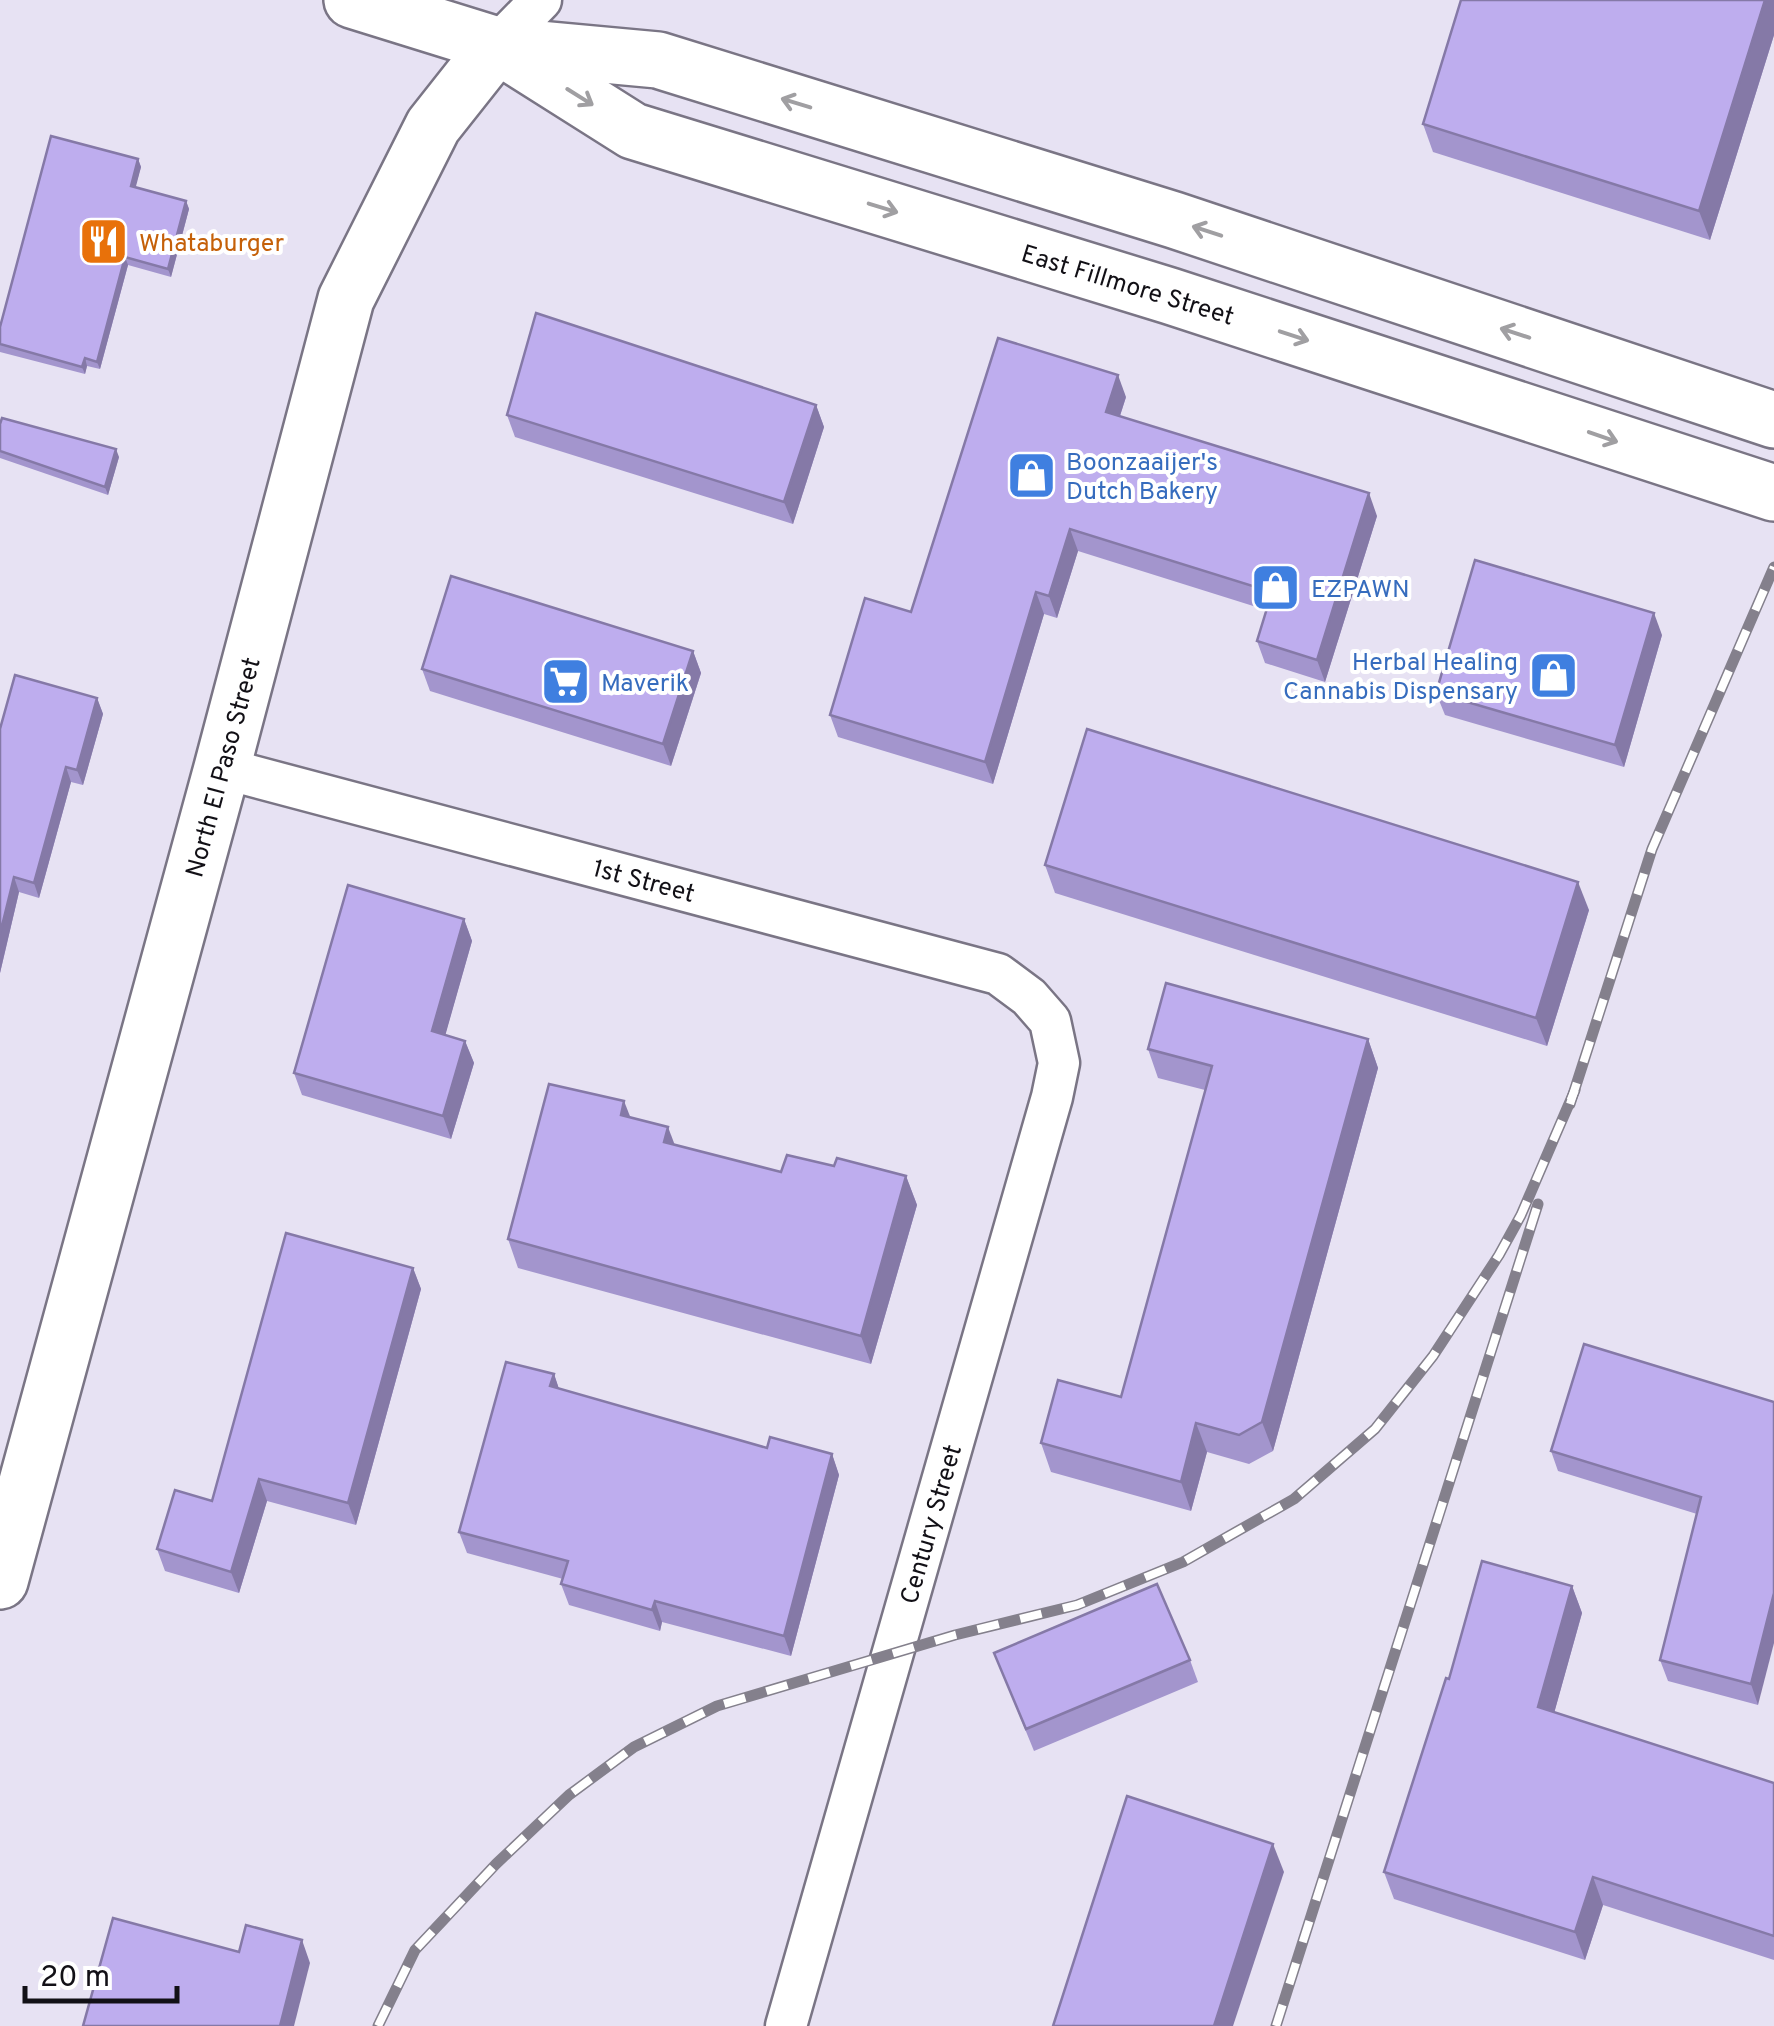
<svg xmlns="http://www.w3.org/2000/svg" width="1774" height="2026" viewBox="0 0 1774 2026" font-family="Overpass,sans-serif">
<rect width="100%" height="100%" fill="#e7e2f3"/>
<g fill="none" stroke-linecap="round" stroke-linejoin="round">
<defs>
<g id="street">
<path d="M 497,45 L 541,0"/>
<path d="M 222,768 L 998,974 L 1029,997 L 1050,1021 L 1059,1063 L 1052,1097 L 786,2026"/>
</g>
<path id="secondary" d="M 0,1581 L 222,768 L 346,299 L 433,126 L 497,45"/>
<g id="primary">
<path d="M 352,0 L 497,45 L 658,60 L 1174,220 L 1774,420"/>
<path d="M 508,52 L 633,131 L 1170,296 L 1774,493"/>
</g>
</defs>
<use href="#street" stroke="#7a7585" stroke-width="45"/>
<use href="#secondary" stroke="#7a7585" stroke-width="60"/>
<use href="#primary" stroke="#7a7585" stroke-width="60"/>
<use href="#street" stroke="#fff" stroke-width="40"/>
<use href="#secondary" stroke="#fff" stroke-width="55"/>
<use href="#primary" stroke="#fff" stroke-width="55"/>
<defs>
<g id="rail">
<path d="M 1570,1104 L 1652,849 L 1774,567"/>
<path d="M 378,2026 L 415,1950 L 496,1864 L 569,1795 L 634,1747 L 717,1706 L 955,1635 L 1077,1605 L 1183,1562 L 1294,1499 L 1375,1429 L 1433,1356 L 1499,1255 L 1521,1215 L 1575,1090"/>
<path d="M 1276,2026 L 1538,1204"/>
</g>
</defs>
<use href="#rail" stroke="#84808c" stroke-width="11"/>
<use href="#rail" stroke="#fff" stroke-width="8" stroke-dasharray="22" stroke-linecap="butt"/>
</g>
<g fill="#a395cd">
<path d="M 1774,0 L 1774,35 L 1710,240 L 1433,152 L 1423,124 Z"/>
<path d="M 138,159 L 141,167 L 135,187 L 186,201 L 189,209 L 171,277 L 128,265 L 100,369 L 87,366 L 85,374 L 0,352 L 0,327 Z"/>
<path d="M 1126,397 L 1120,416 L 1377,516 L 1325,682 L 1265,663 L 1257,641 L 1266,610 L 1078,551 L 1057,618 L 1044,614 L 993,784 L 838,737 L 830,715 L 911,612 Z"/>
<path d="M 816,405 L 824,427 L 793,524 L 515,437 L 507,415 Z"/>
<path d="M 0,424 L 119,457 L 108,495 L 0,458 Z"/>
<path d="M 1662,635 L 1624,767 L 1445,715 L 1436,693 Z"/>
<path d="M 693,651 L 701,673 L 671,766 L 430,691 L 422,669 Z"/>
<path d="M 97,698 L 103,714 L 83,785 L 71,782 L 39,898 L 19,892 L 0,973 L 0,729 Z"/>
<path d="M 1045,865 L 1589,910 L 1547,1046 L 1055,893 Z"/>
<path d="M 464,919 L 472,941 L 445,1035 L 465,1041 L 474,1063 L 451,1139 L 302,1095 L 294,1073 Z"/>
<path d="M 1368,1039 L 1378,1068 L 1273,1451 L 1249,1464 L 1207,1452 L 1191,1511 L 1051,1472 L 1041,1443 L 1121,1397 L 1205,1090 L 1158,1078 L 1148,1049 Z"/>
<path d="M 630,1118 L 675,1145 L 781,1172 L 834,1166 L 906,1176 L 917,1205 L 871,1364 L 518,1268 L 508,1239 Z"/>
<path d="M 413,1268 L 421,1289 L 356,1525 L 267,1501 L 239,1593 L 165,1571 L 157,1549 L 212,1501 Z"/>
<path d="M 554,1374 L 559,1389 L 767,1448 L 832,1454 L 839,1475 L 791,1656 L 662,1622 L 660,1631 L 569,1605 L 561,1584 L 563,1579 L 467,1553 L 459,1532 Z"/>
<path d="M 1774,1402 L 1758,1705 L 1668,1681 L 1660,1660 L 1697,1514 L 1558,1471 L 1551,1451 Z"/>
<path d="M 1572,1586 L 1582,1613 L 1554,1713 L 1774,1783 L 1774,1960 L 1603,1905 L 1585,1960 L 1394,1899 L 1384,1872 L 1449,1679 Z"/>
<path d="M 994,1653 L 1190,1660 L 1198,1682 L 1034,1751 Z"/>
</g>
<g fill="#8579a7">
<path d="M 1765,0 L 1774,0 L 1774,35 L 1710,240 L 1699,211 Z"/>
<path d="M 138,159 L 141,167 L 134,194 L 131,186 Z"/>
<path d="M 186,201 L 189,209 L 171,277 L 168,269 Z"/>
<path d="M 125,257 L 128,265 L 100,369 L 97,362 Z"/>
<path d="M 85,358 L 87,366 L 85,374 L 82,367 Z"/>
<path d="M 1118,375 L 1126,397 L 1114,434 L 1106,412 Z"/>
<path d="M 816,405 L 824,427 L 793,524 L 784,502 Z"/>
<path d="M 116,449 L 119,457 L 108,495 L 105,487 Z"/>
<path d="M 1369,493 L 1377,516 L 1325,682 L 1317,660 Z"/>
<path d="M 1070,529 L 1078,551 L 1057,618 L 1049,596 Z"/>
<path d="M 1036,592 L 1044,614 L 993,784 L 985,762 Z"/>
<path d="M 1654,613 L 1662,635 L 1624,767 L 1615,745 Z"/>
<path d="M 693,651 L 701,673 L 671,766 L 663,744 Z"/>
<path d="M 97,698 L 103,714 L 83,785 L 77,770 Z"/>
<path d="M 66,767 L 71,782 L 39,898 L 34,883 Z"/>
<path d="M 14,877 L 19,892 L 0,973 L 0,934 Z"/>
<path d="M 1578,882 L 1589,910 L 1547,1046 L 1536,1018 Z"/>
<path d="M 464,919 L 472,941 L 440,1054 L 432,1031 Z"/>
<path d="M 1368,1039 L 1378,1068 L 1273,1451 L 1262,1422 Z"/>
<path d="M 465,1041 L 474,1063 L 451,1139 L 443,1116 Z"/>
<path d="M 624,1101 L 635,1129 L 621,1115 Z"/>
<path d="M 668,1127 L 679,1156 L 664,1142 Z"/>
<path d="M 906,1176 L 917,1205 L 871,1364 L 861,1336 Z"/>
<path d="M 413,1268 L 421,1289 L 356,1525 L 348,1503 Z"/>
<path d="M 554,1374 L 561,1395 L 550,1386 Z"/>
<path d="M 1196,1423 L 1207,1452 L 1191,1511 L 1181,1482 Z"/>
<path d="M 832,1454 L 839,1475 L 791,1656 L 784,1636 Z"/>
<path d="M 259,1479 L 267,1501 L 239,1593 L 231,1572 Z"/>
<path d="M 1572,1586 L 1582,1613 L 1548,1735 L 1538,1707 Z"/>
<path d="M 1774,1593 L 1774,1643 L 1758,1705 L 1751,1684 Z"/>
<path d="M 655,1601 L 662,1622 L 660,1631 L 652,1610 Z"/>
<path d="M 1273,1844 L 1284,1872 L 1233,2026 L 1214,2026 Z"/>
<path d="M 1593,1877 L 1603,1905 L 1585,1960 L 1575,1932 Z"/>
<path d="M 302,1940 L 310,1963 L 294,2026 L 280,2026 Z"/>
</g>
<g fill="#beadee" stroke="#8579a7" stroke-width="2.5">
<path d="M 1461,0 L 1765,0 L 1699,211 L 1423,124 Z"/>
<path d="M 51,136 L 138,159 L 131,186 L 186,201 L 168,269 L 125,257 L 97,362 L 85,358 L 82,367 L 0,344 L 0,327 Z"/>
<path d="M 536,313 L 816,405 L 784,502 L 507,415 Z"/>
<path d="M 998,338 L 1118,375 L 1106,412 L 1369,493 L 1317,660 L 1257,641 L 1272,592 L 1070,529 L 1049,596 L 1036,592 L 985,762 L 830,715 L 865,598 L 911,612 Z"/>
<path d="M 2,418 L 116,449 L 105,487 L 0,451 L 0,424 Z"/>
<path d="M 1475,560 L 1654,613 L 1615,745 L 1436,693 Z"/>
<path d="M 451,576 L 693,651 L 663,744 L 422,669 Z"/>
<path d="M 15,675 L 97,698 L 77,770 L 66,767 L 34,883 L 14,877 L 0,934 L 0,729 Z"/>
<path d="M 1087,729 L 1578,882 L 1536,1018 L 1045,865 Z"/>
<path d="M 348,885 L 464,919 L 432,1031 L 465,1041 L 443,1116 L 294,1073 Z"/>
<path d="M 1166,983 L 1368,1039 L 1262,1422 L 1239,1435 L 1196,1423 L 1181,1482 L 1041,1443 L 1058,1380 L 1121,1397 L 1212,1066 L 1148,1049 Z"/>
<path d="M 549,1084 L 624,1101 L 621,1115 L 668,1127 L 664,1142 L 781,1172 L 787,1155 L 834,1166 L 837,1158 L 906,1176 L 861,1336 L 508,1239 Z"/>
<path d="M 286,1233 L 413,1268 L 348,1503 L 259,1479 L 231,1572 L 157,1549 L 175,1490 L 212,1501 Z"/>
<path d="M 1584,1344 L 1774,1402 L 1774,1593 L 1751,1684 L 1660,1660 L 1701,1497 L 1551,1451 Z"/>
<path d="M 506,1362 L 554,1374 L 550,1386 L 767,1448 L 770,1437 L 832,1454 L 784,1636 L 655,1601 L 652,1610 L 561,1584 L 568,1561 L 459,1532 Z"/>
<path d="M 1482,1561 L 1572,1586 L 1538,1707 L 1774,1783 L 1774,1936 L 1593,1877 L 1575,1932 L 1384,1872 L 1446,1678 L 1449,1679 Z"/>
<path d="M 1157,1584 L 1190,1660 L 1026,1729 L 994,1653 Z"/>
<path d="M 1127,1796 L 1273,1844 L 1214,2026 L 1053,2026 Z"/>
<path d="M 113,1918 L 239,1952 L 246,1925 L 302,1940 L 280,2026 L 83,2026 Z"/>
</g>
<defs><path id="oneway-shaft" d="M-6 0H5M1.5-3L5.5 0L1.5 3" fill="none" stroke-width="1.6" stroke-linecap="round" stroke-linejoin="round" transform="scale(2.5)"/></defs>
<g stroke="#a09fa2">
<use href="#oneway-shaft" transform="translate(580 97) rotate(32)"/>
<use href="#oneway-shaft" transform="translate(796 103) rotate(-163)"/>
<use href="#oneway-shaft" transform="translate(883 208) rotate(17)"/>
<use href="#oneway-shaft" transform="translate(1207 231) rotate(-162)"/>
<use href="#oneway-shaft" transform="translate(1515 333) rotate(-162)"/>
<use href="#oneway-shaft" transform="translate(1294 336) rotate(18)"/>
<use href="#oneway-shaft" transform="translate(1603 437) rotate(19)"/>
</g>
<defs>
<symbol id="restaurant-square" viewBox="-11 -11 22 22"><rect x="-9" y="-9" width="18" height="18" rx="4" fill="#e8710a" stroke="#fff"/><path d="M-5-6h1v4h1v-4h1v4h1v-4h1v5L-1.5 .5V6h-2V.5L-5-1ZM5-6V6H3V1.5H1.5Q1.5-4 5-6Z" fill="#fff"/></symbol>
<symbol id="shop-square" viewBox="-11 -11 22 22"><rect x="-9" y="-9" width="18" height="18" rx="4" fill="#3f7fe0" stroke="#fff"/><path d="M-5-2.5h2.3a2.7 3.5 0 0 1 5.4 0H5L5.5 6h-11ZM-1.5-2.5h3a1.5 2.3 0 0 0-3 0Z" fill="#fff"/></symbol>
<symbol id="supermarket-square" viewBox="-11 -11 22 22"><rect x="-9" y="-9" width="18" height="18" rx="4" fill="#3f7fe0" stroke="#fff"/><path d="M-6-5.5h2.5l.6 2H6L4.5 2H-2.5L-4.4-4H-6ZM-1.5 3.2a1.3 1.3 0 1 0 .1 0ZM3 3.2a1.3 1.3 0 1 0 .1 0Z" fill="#fff"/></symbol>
</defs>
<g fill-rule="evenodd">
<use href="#restaurant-square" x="76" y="214" width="55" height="55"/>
<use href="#shop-square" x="1004" y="448" width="55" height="55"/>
<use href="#shop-square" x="1248" y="560" width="55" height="55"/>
<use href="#shop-square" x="1526" y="648" width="55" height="55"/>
<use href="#supermarket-square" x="538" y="654" width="55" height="55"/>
</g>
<g text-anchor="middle" stroke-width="8" stroke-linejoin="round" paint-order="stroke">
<g font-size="25" fill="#c56008" stroke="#fff" text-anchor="start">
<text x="139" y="251">Whataburger</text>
</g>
<g font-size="25" fill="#121016" stroke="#fff">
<text transform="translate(1128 284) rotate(17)" y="9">East Fillmore Street</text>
<text transform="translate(222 767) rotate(-75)" y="9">North El Paso Street</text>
<text transform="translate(644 880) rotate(15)" y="9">1st Street</text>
<text transform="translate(930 1524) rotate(-74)" y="9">Century Street</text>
</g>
<g font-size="25" fill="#366cbe" stroke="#fff" text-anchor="start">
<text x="1066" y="470">Boonzaaijer's<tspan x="1066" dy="29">Dutch Bakery</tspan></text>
<text x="1311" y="597">EZPAWN</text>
<text x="1518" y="670" text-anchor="end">Herbal Healing<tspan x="1518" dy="29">Cannabis Dispensary</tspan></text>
<text x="601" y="691">Maverik</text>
</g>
</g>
<path d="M25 1986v15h152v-15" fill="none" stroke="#121016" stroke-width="5"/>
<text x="40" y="1986" font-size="30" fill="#121016" stroke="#ffffff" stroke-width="8" paint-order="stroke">20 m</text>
</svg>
